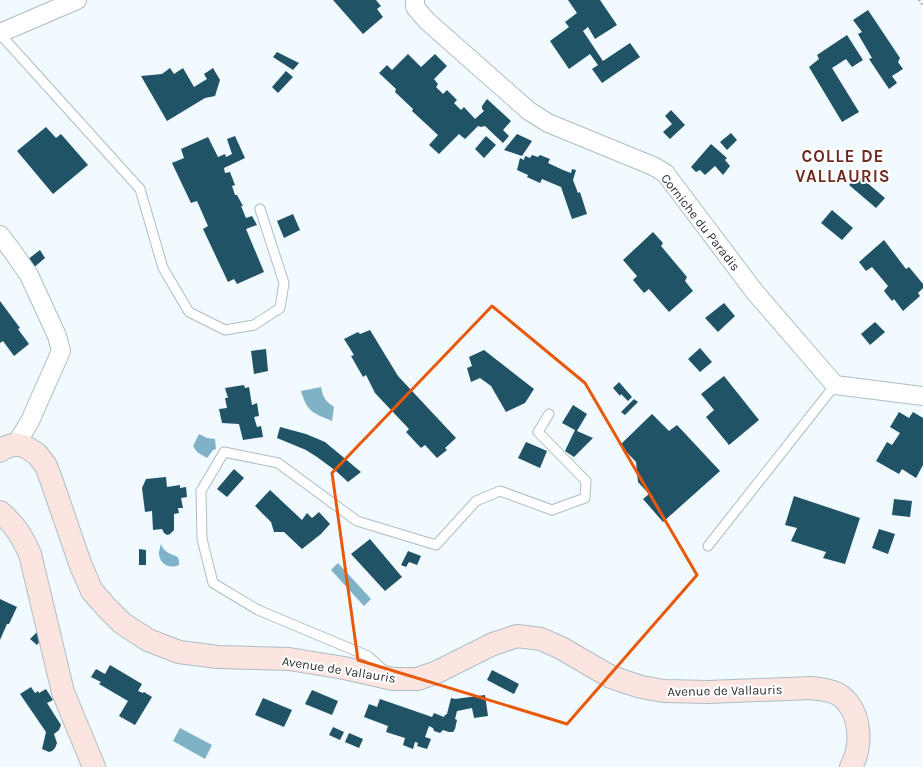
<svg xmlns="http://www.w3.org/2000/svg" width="923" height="767" viewBox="0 0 923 767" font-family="Karla,sans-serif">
<rect width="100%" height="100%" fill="#f1fafe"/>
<g fill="#7fb2c7">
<path d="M 321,387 C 323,397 325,401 334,407 L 332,421 C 313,413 307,412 301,391 Z"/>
<path d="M 199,434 L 207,438 L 215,439 L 216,449 L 213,450 L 207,458 L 197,452 L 193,446 Z"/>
<path d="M 161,544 C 162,547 164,550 167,552 C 174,557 180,554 179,565 C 170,569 160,565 159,554 C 159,551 160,547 161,544 Z"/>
<path d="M 338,563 L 371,599 L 364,606 L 331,570 Z"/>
<path d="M 180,728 L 212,745 L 205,759 L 173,741 Z"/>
</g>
<g fill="#205366">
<path d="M 333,0 L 376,0 L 381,6 L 377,9 L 383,17 L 363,34 Z"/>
<path d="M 568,0 L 600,0 L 617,25 L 595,39 L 588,27 L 583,31 L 603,61 L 630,43 L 640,57 L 602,83 L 592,69 L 598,65 L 590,54 L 569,69 L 550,41 L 569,27 L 565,22 L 577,13 Z"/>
<path d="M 868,10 L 900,58 L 898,62 L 903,69 L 892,76 L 897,83 L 889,89 L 869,59 L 872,58 L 858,34 L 862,32 L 853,20 Z"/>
<path d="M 847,35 L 863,60 L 852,67 L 846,59 L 832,68 L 859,112 L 842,122 L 809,67 L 819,59 L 817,55 Z"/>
<path d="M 277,52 L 299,63 L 293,70 L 273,57 Z"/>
<path d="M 408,54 L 421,67 L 435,54 L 447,66 L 434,79 L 438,84 L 436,87 L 443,94 L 447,90 L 457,100 L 454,103 L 461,110 L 464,107 L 475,119 L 484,111 L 482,109 L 482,106 L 487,99 L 511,121 L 503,130 L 509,136 L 503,143 L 485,126 L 481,127 L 478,126 L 465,139 L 459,134 L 439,154 L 429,145 L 438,135 L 412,111 L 413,109 L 395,92 L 396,89 L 379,73 L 387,65 L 392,70 Z"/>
<path d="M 170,68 L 174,74 L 183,68 L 194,87 L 207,79 L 204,74 L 213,68 L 220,80 L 215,96 L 205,98 L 167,121 L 141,76 L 162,74 Z"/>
<path d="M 286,71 L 293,77 L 278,93 L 272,87 Z"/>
<path d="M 671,110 L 685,125 L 670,139 L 663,132 L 672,124 L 665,116 Z"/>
<path d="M 46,127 L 56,138 L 61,134 L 88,165 L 53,194 L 17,151 Z"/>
<path d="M 731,133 L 737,140 L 727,150 L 720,142 Z"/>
<path d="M 517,134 L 532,141 L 522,156 L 504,150 Z"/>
<path d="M 235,136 L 245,158 L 224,168 L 225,173 L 230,172 L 235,185 L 232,186 L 235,195 L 237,195 L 243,206 L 241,206 L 246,218 L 252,216 L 257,225 L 246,229 L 264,272 L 237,284 L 234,279 L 228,282 L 203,229 L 208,226 L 197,201 L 191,203 L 172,163 L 184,158 L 181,149 L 208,137 L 218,157 L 225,154 L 226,157 L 232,154 L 227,139 Z"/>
<path d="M 486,136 L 496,145 L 484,158 L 475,149 Z"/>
<path d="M 711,144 L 727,158 L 725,160 L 730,166 L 723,175 L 715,166 L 705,175 L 700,170 L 696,172 L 691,167 Z"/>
<path d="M 532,155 L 538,157 L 540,155 L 550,159 L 548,163 L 563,170 L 571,173 L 572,169 L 576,170 L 573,180 L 578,193 L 580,192 L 587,214 L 572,219 L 561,187 L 542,179 L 540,183 L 527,177 L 528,175 L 517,170 L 520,158 L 524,160 L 525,156 L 530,158 Z"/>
<path d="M 858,175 L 885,198 L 876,208 L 849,185 Z"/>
<path d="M 832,210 L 853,228 L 842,240 L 821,223 Z"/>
<path d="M 293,214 L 300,230 L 284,238 L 277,221 Z"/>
<path d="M 653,232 L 663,243 L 661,246 L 687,277 L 685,281 L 693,291 L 669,312 L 649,289 L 644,293 L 633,280 L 637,276 L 623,260 Z"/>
<path d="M 884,240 L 906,269 L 909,267 L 923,284 L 923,288 L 918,293 L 920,296 L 903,311 L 894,299 L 892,301 L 884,291 L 888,286 L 872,267 L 866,271 L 859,262 Z"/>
<path d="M 40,250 L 45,258 L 32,269 L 27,260 Z"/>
<path d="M 0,301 L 20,328 L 18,329 L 29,344 L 14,356 L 3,341 L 0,343 Z"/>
<path d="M 724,303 L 735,316 L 718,332 L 705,318 Z"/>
<path d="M 875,322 L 885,332 L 870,345 L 861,334 Z"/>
<path d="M 370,330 L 398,376 L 456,438 L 445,448 L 447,450 L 437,458 L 425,445 L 421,448 L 406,432 L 409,429 L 375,393 L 366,375 L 363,377 L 351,356 L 354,355 L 344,339 L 358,332 L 360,334 Z"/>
<path d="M 700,348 L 712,362 L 700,372 L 688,359 Z"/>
<path d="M 266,349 L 268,371 L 254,374 L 251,351 Z"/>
<path d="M 484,350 L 534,389 L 525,403 L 506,412 L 491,386 L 480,378 L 471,382 L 467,368 L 472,366 L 469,357 Z"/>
<path d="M 724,376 L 759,420 L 729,445 L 706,417 L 714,410 L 701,394 Z"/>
<path d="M 619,382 L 632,397 L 628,401 L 621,394 L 620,396 L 613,388 Z"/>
<path d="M 244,385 L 245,388 L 249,387 L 252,405 L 257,403 L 259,416 L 254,417 L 257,427 L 261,426 L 263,437 L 243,440 L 239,424 L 222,423 L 219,409 L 227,408 L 225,398 L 228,398 L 225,388 Z"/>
<path d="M 634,399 L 638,402 L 625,415 L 621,412 Z"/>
<path d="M 573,405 L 587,414 L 577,431 L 593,438 L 574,457 L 565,451 L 575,430 L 562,423 Z"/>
<path d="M 899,412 L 909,418 L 913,412 L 923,418 L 923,465 L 916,478 L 902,469 L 899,474 L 876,461 L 887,442 L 892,445 L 900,433 L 890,427 Z"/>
<path d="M 652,414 L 669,431 L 677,425 L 720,471 L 663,522 L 643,499 L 649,494 L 638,482 L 636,462 L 620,445 Z"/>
<path d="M 280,427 L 306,434 L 325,442 L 361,472 L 348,482 L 336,471 L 317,457 L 306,450 L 277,438 Z"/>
<path d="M 526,442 L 547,451 L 540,468 L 518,458 Z"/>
<path d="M 234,469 L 244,478 L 227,497 L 217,489 Z"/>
<path d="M 166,477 L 167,487 L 180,485 L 180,488 L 186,487 L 187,497 L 181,498 L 183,508 L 178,508 L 179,513 L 174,514 L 174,530 L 170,534 L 167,535 L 164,533 L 162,529 L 153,530 L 152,511 L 145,512 L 142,488 L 146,479 Z"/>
<path d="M 270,490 L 302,520 L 307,513 L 312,518 L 319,512 L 330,524 L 321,534 L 302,549 L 284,532 L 274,532 L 271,522 L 255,506 Z"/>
<path d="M 794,496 L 860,518 L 845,564 L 823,558 L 826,552 L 791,541 L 797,528 L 785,525 Z"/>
<path d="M 894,499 L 912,501 L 910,517 L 892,515 Z"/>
<path d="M 879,529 L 895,534 L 888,554 L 872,548 Z"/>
<path d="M 370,539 L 402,577 L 385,591 L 351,554 Z"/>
<path d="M 139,549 L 146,550 L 146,565 L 139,565 Z"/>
<path d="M 408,551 L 421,556 L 417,565 L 409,562 L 406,567 L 401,565 Z"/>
<path d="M 0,599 L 17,607 L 9,624 L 7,624 L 0,640 Z"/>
<path d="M 40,629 L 41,639 L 37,645 L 30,639 Z"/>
<path d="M 110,665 L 142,684 L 138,691 L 143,693 L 144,692 L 152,697 L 135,725 L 119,716 L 128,701 L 99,684 L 101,682 L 91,677 L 96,669 L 105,674 Z"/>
<path d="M 492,670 L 519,684 L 514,694 L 487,680 Z"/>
<path d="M 31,687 L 35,693 L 38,691 L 39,693 L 46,689 L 53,700 L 47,703 L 61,725 L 59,730 L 54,734 L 57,743 L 55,748 L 52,751 L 49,752 L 42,749 L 46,732 L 20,694 Z"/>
<path d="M 312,690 L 338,701 L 332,715 L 305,704 Z"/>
<path d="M 485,695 L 488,716 L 474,718 L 472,708 L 457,711 L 455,719 L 457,720 L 455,729 L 453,732 L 449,732 L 443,730 L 440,733 L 434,731 L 433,728 L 429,726 L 425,737 L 431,739 L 427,749 L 417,746 L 418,743 L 415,742 L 413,749 L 403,745 L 405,738 L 386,732 L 388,726 L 364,717 L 369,704 L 377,707 L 380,699 L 432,717 L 434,713 L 444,717 L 445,715 L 447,714 L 451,698 L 455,699 Z"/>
<path d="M 263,698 L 292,710 L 284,727 L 255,715 Z"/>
<path d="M 333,727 L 344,732 L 340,740 L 329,735 Z"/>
<path d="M 349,733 L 363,739 L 359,748 L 345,742 Z"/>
</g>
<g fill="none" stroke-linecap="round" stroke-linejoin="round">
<defs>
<g id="lane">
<path d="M 0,34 L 140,189 L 163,268 L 189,312 L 225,330 L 254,325 L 280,308 L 284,283 L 260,209"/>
<path d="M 708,546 L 835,385"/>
<path d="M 386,672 L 368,656 L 258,610 L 213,583 L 202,539 L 201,491 L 224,452 L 278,463 L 357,521 L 436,545 L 476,501 L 500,491 L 552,510 L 585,498 L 586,481 L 538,432 L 549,414"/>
</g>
<g id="street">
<path d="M 415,0 L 415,7 L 427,21 L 529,111 L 548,123 L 653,166 L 665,173 L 754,291 L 835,385 L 923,396"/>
<path d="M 0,33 L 77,0"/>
<path d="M 0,235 L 13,252 L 29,275 L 57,336 L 61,351 L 30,421 L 16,444"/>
</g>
<g id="secondary">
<path d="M 0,451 L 4,448 L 16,444 L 26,447 L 37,454 L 46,466 L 52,482 L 81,566 L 92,591 L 107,608 L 122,623 L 148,640 L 179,652 L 218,657 L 289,659 L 344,668 L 393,679 L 417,679 L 435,673 L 493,644 L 517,636 L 541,639 L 561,648 L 611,677 L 641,687 L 664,691 L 708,692 L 811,688 C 820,689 833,690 841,696 C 861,712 863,745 851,767"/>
<path d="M 0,512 C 15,525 22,536 30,554 L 63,692 L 94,767"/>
</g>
</defs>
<use href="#lane" stroke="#aebdc4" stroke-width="11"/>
<use href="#street" stroke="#aebdc4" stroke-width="20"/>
<use href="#secondary" stroke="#aebdc4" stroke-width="24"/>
<path stroke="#8c9396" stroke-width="2.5" stroke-dasharray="1 3" stroke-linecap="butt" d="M 919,0 L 923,6"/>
<use href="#lane" stroke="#fff" stroke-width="9"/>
<use href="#street" stroke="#fff" stroke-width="18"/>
<use href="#secondary" stroke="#fce5e1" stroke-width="22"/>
</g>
<path fill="none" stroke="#e8590c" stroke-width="3" stroke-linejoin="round" d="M 492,306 L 585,383 L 697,575 L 567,724 L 358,660 L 332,473 Z"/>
<g text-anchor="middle" stroke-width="4" stroke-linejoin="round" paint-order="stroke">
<g font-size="13" fill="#2d3336" stroke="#fff">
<text transform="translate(701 222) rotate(52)" y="5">Corniche du Paradis</text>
<text transform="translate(339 669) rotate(9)" y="5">Avenue de Vallauris</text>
<text transform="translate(725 690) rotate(-1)" y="5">Avenue de Vallauris</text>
</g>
<g font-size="17" font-weight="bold" letter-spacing="1" fill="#702b23" stroke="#fff">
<text x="843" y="162">COLLE DE<tspan x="843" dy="20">VALLAURIS</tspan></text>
</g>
</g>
</svg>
